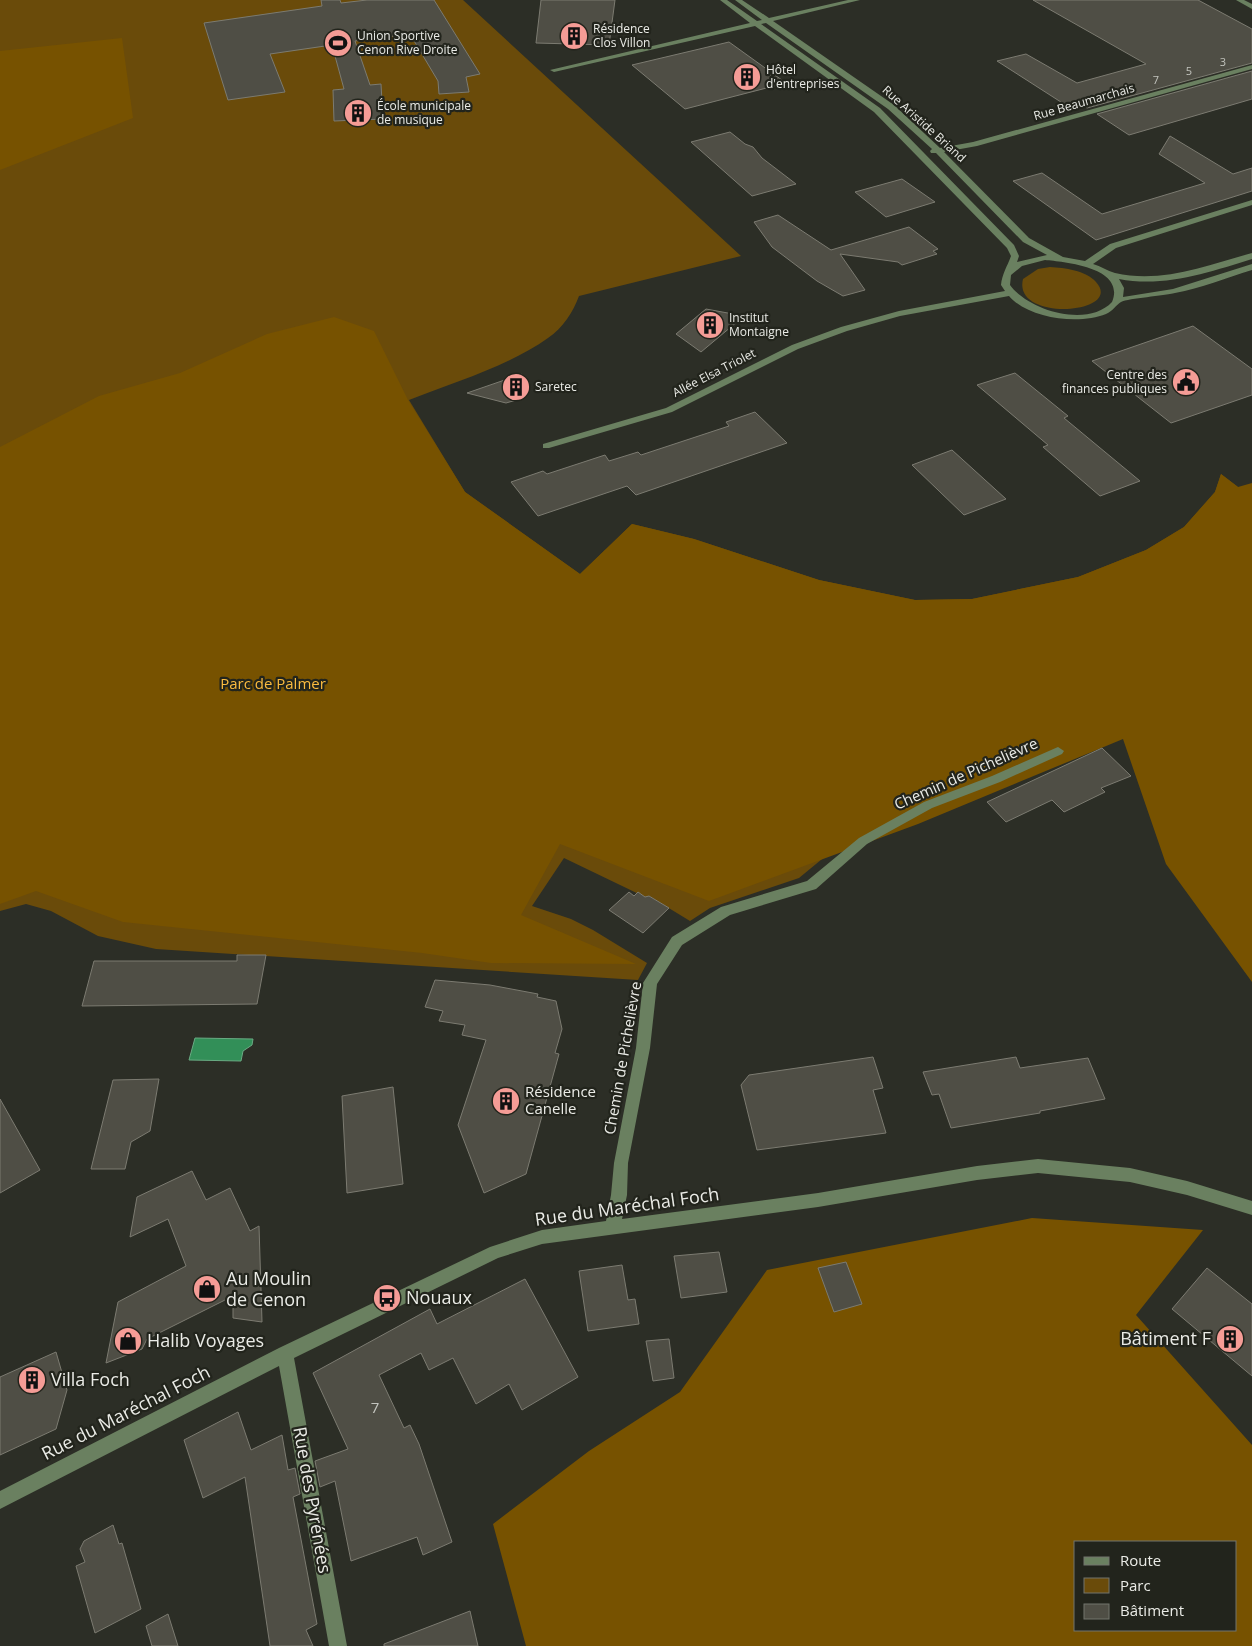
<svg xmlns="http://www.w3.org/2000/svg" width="1252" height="1646" viewBox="0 0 1252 1646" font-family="'Open Sans',sans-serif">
<rect width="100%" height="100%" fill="#2c2e26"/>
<g fill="#6a4b0a">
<path d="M 0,0 L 463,0 L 741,256 L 579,296 C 573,312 563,328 548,338 C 507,367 455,382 409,400 L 465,492 L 580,574 L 632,524 L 694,539 L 819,580 L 915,600 L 972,599 L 1078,577 L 1146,550 L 1184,527 L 1215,492 L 1221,474 L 1238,487 L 850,836 L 799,878 L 710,908 L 690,921 L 649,896 L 645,897 L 564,858 L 532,906 L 571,919 L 593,930 L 647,963 L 638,980 L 156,949 L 98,936 L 51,911 L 26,904 L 0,911 Z"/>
<path d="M 1050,267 C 1065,268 1085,270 1096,282 C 1125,314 1012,323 1023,279 L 1038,269 Z"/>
</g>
<g fill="#775200" fill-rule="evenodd">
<path d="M 122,38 L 133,118 L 0,170 L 0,51 Z"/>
<path d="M 334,317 L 374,331 L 408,400 L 465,492 L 580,574 L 632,524 L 694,539 L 819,580 L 915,600 L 972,599 L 1078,577 L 1146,550 L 1184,527 L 1215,492 L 1221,474 L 1238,487 L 1252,483 L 1252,982 L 1166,864 L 1123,739 L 918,824 L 709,901 L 560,844 L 521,915 L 636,964 L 491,963 L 422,953 L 123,922 L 36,891 L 0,904 L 0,447 L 99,396 L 180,373 L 267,334 Z"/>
<path d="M 1032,1218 L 1203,1230 L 1136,1315 L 1252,1445 L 1252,1646 L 526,1646 L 493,1524 L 589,1451 L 680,1392 L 767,1270 ZM 1076,1542 L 1236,1542 L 1236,1630 L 1076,1630 Z"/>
</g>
<path fill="#328f58" stroke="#69ab83" d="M 195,1038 L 253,1039 L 252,1045 L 243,1051 L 241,1061 L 189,1060 Z"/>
<g fill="#4f4e45" stroke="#7c7b71">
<path d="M 321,0 L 340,0 L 341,3 L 367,0 L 434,0 L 480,74 L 466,77 L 469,92 L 439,94 L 438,81 L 410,34 L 355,41 L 370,85 L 381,84 L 383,119 L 334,121 L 333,90 L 344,89 L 332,45 L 270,54 L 285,92 L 228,100 L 204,23 L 322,6 Z"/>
<path d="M 541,0 L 615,0 L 609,45 L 536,43 Z"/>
<path d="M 1033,0 L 1198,0 L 1252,29 L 1252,63 L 1087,108 L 1076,101 L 1064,104 L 997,61 L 1026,54 L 1077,83 L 1146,64 Z"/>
<path d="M 729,42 L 786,83 L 685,109 L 632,65 Z"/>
<path d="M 1252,71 L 1252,99 L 1129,135 L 1097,114 Z"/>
<path d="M 730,132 L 745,144 L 753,147 L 762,158 L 796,184 L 752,196 L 691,142 Z"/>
<path d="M 1170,136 L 1233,174 L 1252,168 L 1252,191 L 1096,240 L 1013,181 L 1042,173 L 1102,214 L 1205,183 L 1159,154 Z"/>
<path d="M 902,179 L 935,202 L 886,217 L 855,192 Z"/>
<path d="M 778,215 L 831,250 L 909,227 L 938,249 L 933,251 L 937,254 L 902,265 L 898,262 L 840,254 L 865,290 L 843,296 L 817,281 L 772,247 L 754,222 Z"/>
<path d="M 706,309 L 744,316 L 701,352 L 676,334 Z"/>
<path d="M 1193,326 L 1252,369 L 1252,395 L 1171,423 L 1092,361 Z"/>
<path d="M 1015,373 L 1068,416 L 1064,418 L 1140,481 L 1100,496 L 1043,447 L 1048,445 L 977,385 Z"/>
<path d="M 522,374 L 520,399 L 506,403 L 467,393 Z"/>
<path d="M 755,412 L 787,443 L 636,495 L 627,486 L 538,516 L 511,482 L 543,471 L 547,474 L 605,455 L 609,461 L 638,452 L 641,455 L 729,426 L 726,422 Z"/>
<path d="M 952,450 L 1006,499 L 964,515 L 912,465 Z"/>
<path d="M 1102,748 L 1131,776 L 1101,788 L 1105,792 L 1064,812 L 1052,800 L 1006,822 L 987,802 Z"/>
<path d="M 629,892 L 634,896 L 638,892 L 645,897 L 649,896 L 669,908 L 643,933 L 609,910 Z"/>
<path d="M 237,955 L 266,955 L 257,1004 L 82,1006 L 94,961 L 237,961 Z"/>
<path d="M 435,980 L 490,985 L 538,994 L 537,997 L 556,1001 L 562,1029 L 555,1053 L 559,1054 L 526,1174 L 484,1193 L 458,1125 L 486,1040 L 462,1035 L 465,1025 L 439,1021 L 443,1011 L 425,1007 Z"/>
<path d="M 873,1057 L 883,1088 L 873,1090 L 886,1133 L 757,1150 L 741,1085 L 749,1075 Z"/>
<path d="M 1016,1057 L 1020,1068 L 1088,1058 L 1105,1099 L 1040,1111 L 1040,1113 L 951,1128 L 939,1094 L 932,1095 L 923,1072 Z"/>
<path d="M 159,1079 L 150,1131 L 131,1142 L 125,1169 L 91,1169 L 113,1080 Z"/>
<path d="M 393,1087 L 403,1184 L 347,1193 L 342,1096 Z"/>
<path d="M 0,1099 L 40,1170 L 0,1193 Z"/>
<path d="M 192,1171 L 206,1200 L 230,1188 L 250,1231 L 259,1226 L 262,1322 L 233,1318 L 233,1296 L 147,1339 L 142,1349 L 106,1363 L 118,1302 L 186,1266 L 168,1219 L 130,1237 L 137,1197 Z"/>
<path d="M 719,1252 L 727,1292 L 681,1298 L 674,1256 Z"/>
<path d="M 846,1262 L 862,1304 L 834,1312 L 818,1268 Z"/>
<path d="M 622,1265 L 628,1300 L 635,1299 L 639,1324 L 588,1331 L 579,1271 Z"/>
<path d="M 1207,1268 L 1252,1304 L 1252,1376 L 1172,1309 Z"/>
<path d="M 525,1279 L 578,1377 L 522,1410 L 509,1384 L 476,1404 L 453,1358 L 429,1370 L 421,1353 L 379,1375 L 404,1428 L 410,1425 L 419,1444 L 452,1542 L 423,1555 L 417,1537 L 351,1561 L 335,1481 L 320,1487 L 315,1461 L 348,1449 L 313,1373 L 430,1309 L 437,1324 Z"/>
<path d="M 669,1339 L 674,1378 L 653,1381 L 646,1341 Z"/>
<path d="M 56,1352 L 67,1390 L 56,1429 L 0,1455 L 0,1377 Z"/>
<path d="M 238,1412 L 251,1450 L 282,1435 L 288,1470 L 295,1468 L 300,1494 L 293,1497 L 317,1624 L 306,1630 L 313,1646 L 270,1646 L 245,1477 L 203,1498 L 184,1440 Z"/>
<path d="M 113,1525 L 119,1544 L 122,1543 L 141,1609 L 95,1633 L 76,1566 L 85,1562 L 80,1549 L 84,1541 Z"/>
<path d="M 470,1611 L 478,1646 L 384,1646 L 384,1644 Z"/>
<path d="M 168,1614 L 178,1646 L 152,1646 L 146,1626 Z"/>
</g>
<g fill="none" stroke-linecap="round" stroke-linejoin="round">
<g fill="#6a8060" fill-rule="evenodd">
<path d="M 720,0 L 727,0 L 757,21 L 762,20 L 735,0 L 742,0 L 769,18 L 848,0 L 860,0 L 773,21 L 894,105 L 940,148 L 973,142 L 1252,65 L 1252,69 L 977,146 L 944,152 L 1029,238 L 1063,257 L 1085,261 L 1110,244 L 1252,200 L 1252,205 L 1116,248 L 1093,264 C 1101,266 1107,271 1115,273 C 1162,284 1207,265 1252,253 L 1252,259 C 1210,272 1164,288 1119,279 L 1124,288 L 1123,297 L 1173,289 L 1252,264 L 1252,270 C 1226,278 1201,288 1175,293 C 1164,296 1129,298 1121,302 C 1116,305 1113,311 1106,314 C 1079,325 1029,319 1009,296 L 900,316 L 847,331 L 798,349 L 672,412 L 549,448 L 543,448 L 543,444 L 666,408 L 792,345 L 841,327 L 899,311 L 1005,291 L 1001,285 C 1002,274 1007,267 1011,256 L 1007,248 L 874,112 L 755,26 L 554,72 L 550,70 L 750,23 ZM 766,23 L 888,109 L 932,149 L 930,151 L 931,153 L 936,153 L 1023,242 L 1047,255 L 1017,262 L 1019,256 L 1014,245 L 880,108 L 761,24 ZM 1045,260 C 1067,262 1126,268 1112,302 C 1088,328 1029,311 1010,285 L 1011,275 L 1022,266 Z"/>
<path d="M 1236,0 L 1244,0 L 1252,4 L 1252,9 Z"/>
<path d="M 1058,747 L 1064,751 L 1062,754 L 1000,782 L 932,808 L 867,844 L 816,889 L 730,915 L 682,945 L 657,984 L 650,1048 L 628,1163 L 627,1195 L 622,1219 L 818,1193 L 977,1166 L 1038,1159 L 1130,1168 L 1187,1181 L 1252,1201 L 1252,1215 L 1187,1195 L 1130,1182 L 1038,1173 L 977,1180 L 818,1207 L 542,1244 L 498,1258 L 294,1358 L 347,1646 L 329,1646 L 279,1366 L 0,1509 L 0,1491 L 279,1348 L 490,1247 L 542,1230 L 606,1221 L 611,1195 L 614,1163 L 636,1048 L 643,983 L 672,937 L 721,907 L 807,881 L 859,838 L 924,802 L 992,776 Z"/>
</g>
</g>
<defs>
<symbol id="building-disc" viewBox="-11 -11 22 22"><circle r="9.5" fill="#f59c96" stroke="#22241c"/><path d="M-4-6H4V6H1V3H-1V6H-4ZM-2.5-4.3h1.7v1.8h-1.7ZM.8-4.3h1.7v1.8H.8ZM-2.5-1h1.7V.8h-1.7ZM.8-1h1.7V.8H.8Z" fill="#111"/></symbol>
<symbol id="stadium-disc" viewBox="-11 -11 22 22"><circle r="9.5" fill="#f59c96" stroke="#22241c"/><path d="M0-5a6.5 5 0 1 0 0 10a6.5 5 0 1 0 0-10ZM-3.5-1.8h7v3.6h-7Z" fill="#111"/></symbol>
<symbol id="civic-disc" viewBox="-11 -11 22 22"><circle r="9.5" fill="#f59c96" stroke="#22241c"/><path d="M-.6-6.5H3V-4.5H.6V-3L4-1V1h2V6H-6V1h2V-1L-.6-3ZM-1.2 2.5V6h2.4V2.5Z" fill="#111"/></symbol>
<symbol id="shop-disc" viewBox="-11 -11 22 22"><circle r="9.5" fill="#f59c96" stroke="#22241c"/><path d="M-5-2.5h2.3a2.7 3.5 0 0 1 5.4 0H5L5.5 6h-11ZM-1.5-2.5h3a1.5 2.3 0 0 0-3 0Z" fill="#111"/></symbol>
<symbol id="bus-disc" viewBox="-11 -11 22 22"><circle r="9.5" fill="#f59c96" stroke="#22241c"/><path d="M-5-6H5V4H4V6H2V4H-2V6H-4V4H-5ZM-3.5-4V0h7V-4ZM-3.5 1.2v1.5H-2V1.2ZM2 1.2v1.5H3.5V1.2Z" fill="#111"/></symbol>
</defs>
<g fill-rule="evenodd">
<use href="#building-disc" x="558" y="20" width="32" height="32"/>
<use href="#stadium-disc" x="322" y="27" width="32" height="32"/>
<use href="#building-disc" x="731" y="61" width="32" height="32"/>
<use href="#building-disc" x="342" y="97" width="32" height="32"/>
<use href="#building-disc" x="694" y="309" width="32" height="32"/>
<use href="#civic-disc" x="1170" y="366" width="32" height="32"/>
<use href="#building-disc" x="500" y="371" width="32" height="32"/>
<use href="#building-disc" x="490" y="1085" width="32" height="32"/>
<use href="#shop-disc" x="191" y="1273" width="32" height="32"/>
<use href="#bus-disc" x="371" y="1282" width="32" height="32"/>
<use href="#building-disc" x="1214" y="1323" width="32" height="32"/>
<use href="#shop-disc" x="112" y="1325" width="32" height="32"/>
<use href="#building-disc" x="16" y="1364" width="32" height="32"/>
</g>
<g text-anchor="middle" stroke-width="4.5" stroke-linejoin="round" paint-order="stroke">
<g font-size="11" fill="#c3c4be">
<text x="1223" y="66">3</text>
<text x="1189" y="75">5</text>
<text x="1156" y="84">7</text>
</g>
<g font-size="12" fill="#eaebe6" stroke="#22241c" text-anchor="start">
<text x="593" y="33">Résidence<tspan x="593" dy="14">Clos Villon</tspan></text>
<text x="357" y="40">Union Sportive<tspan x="357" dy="14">Cenon Rive Droite</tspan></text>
<text x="766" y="74">Hôtel<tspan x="766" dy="14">d'entreprises</tspan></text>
<text x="377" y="110">École municipale<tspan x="377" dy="14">de musique</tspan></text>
<text x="729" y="322">Institut<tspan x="729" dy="14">Montaigne</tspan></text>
<text x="1167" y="379" text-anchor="end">Centre des<tspan x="1167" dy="14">finances publiques</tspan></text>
<text x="535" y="391">Saretec</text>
</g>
<g font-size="12" fill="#eaebe6" stroke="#22241c">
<text transform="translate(1084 102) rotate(-16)" y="4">Rue Beaumarchais</text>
<text transform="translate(924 124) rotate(42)" y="4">Rue Aristide Briand</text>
<text transform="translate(714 373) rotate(-27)" y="4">Allée Elsa Triolet</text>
</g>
<g font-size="15" fill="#fbbb3f" stroke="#22241c">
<text x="273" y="689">Parc de Palmer</text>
</g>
<g font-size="15" fill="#eaebe6" stroke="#22241c">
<text transform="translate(966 774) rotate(-24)" y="5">Chemin de Pichelièvre</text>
<text transform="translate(623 1058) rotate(-80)" y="5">Chemin de Pichelièvre</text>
</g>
<g font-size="15" fill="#eaebe6" stroke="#22241c" text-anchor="start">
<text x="525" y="1097">Résidence<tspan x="525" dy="17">Canelle</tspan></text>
</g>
<g font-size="15" fill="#c3c4be">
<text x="375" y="1413">7</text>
</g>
<g font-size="18" fill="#eaebe6" stroke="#22241c">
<text transform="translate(627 1207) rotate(-8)" y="6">Rue du Maréchal Foch</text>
<text transform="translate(126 1413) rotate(-27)" y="6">Rue du Maréchal Foch</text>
<text transform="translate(312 1500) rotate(80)" y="6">Rue des Pyrénées</text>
</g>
<g font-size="18" fill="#eaebe6" stroke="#22241c" text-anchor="start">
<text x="226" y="1285">Au Moulin<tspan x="226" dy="21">de Cenon</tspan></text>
<text x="406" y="1304">Nouaux</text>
<text x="1211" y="1345" text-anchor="end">Bâtiment F</text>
<text x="147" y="1347">Halib Voyages</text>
<text x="51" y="1386">Villa Foch</text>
</g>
</g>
<rect x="1074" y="1541" width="162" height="90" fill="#22241c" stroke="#72746d"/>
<rect x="1084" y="1557" width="25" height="8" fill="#6a8060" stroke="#72746d"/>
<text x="1120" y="1566" font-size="15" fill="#eaebe6">Route</text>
<rect x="1084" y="1578" width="25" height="15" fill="#6a4b0a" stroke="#72746d"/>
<text x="1120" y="1591" font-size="15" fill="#eaebe6">Parc</text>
<rect x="1084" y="1604" width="25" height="15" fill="#4f4e45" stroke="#72746d"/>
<text x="1120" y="1616" font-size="15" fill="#eaebe6">Bâtiment</text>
</svg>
